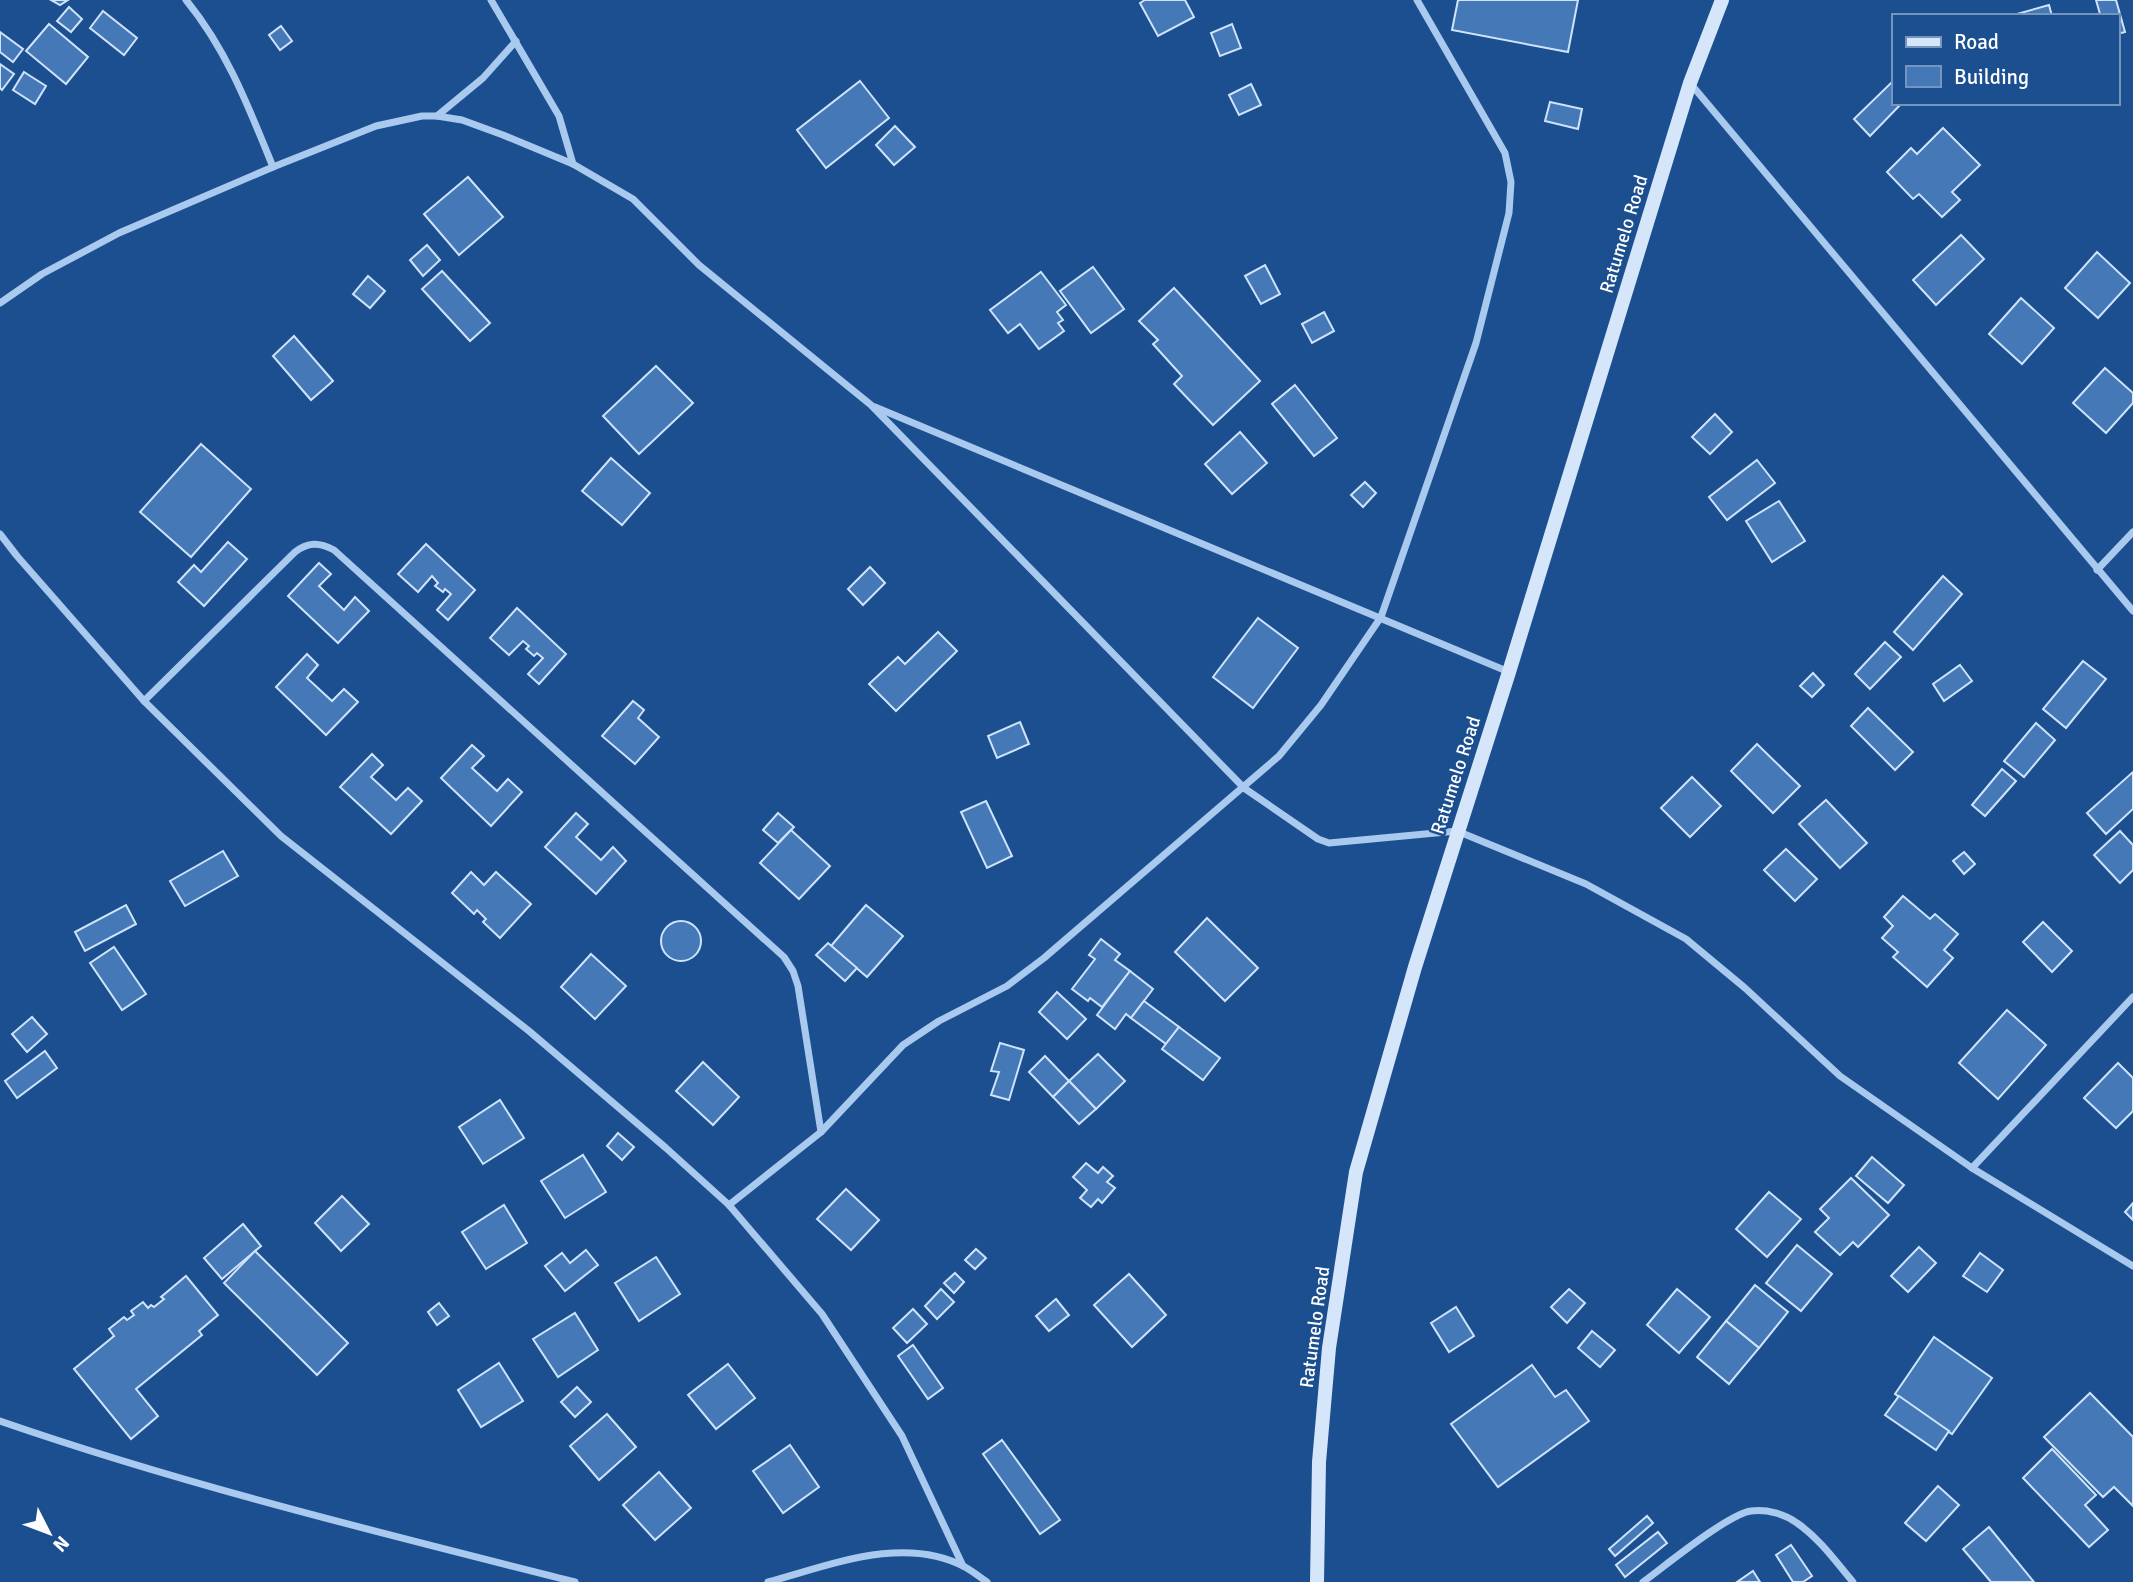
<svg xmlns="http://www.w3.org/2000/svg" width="2133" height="1582" viewBox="0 0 2133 1582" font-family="Signika,sans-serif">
<rect width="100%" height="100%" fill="#1b4f8f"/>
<g fill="#4478b7" stroke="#cfe3fa" stroke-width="2">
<path d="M 51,0 L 68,0 L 60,5 Z"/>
<path d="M 1145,0 L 1185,0 L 1194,17 L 1158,36 L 1140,3 Z"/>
<path d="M 1458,0 L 1578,0 L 1568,52 L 1452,30 Z"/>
<path d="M 2096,0 L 2116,0 L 2125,32 L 2117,34 L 2117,16 L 2094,16 L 2100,14 Z"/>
<path d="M 2049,5 L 2052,16 L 2010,16 Z"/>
<path d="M 69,7 L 82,19 L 71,32 L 57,21 Z"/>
<path d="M 103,11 L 137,38 L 124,55 L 90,28 Z"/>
<path d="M 49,24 L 88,57 L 66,84 L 26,51 Z"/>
<path d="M 1232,24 L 1241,48 L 1220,56 L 1211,33 Z"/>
<path d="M 281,26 L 292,41 L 280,50 L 269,35 Z"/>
<path d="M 0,32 L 23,49 L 13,62 L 0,52 Z"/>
<path d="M 0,64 L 14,74 L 2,90 L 0,88 Z"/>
<path d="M 24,72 L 46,86 L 35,104 L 13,90 Z"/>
<path d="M 860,81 L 889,118 L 826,168 L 797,130 Z"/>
<path d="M 1893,81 L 1893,103 L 1902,103 L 1870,136 L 1854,119 Z"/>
<path d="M 1251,84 L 1261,105 L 1239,115 L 1229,95 Z"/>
<path d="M 1550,102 L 1582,109 L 1578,129 L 1545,121 Z"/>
<path d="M 895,126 L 915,147 L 894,165 L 876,145 Z"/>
<path d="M 1943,128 L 1980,165 L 1952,192 L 1960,200 L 1942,217 L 1919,194 L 1913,199 L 1887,172 L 1911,148 L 1917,154 Z"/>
<path d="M 468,177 L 503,217 L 459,255 L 424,214 Z"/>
<path d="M 1961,235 L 1984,259 L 1936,305 L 1913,280 Z"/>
<path d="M 427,245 L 440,260 L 423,276 L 410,260 Z"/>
<path d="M 2097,252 L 2130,283 L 2098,318 L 2065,288 Z"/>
<path d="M 1265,265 L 1280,294 L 1261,304 L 1245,276 Z"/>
<path d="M 1093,267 L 1124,309 L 1091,333 L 1060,291 Z"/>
<path d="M 442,271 L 490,323 L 470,341 L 422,289 Z"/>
<path d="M 1041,272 L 1066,305 L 1057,312 L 1063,320 L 1058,323 L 1064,331 L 1039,349 L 1020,324 L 1008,333 L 990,310 Z"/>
<path d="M 368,276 L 385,291 L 370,308 L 353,294 Z"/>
<path d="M 1174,288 L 1260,381 L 1213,425 L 1174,384 L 1182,376 L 1153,344 L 1158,340 L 1139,321 Z"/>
<path d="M 2021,298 L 2054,328 L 2022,364 L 1989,334 Z"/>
<path d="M 1324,312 L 1334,331 L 1312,343 L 1302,324 Z"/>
<path d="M 294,336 L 333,381 L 311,400 L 273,356 Z"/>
<path d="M 656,366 L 693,403 L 639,454 L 603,416 Z"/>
<path d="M 2105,368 L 2133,393 L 2133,403 L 2106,433 L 2073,403 Z"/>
<path d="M 1295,385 L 1337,438 L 1314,456 L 1272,404 Z"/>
<path d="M 1715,414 L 1732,432 L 1710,454 L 1692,437 Z"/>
<path d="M 1240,432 L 1267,463 L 1232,494 L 1205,464 Z"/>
<path d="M 201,444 L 251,489 L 191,557 L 140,512 Z"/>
<path d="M 611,458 L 650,493 L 622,525 L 582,491 Z"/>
<path d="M 1757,460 L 1775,483 L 1727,520 L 1709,497 Z"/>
<path d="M 1365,482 L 1376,493 L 1363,507 L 1351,495 Z"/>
<path d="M 1779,501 L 1805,541 L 1772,562 L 1746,521 Z"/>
<path d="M 228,542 L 247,559 L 204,606 L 178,582 L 194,565 L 201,572 Z"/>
<path d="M 426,544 L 475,590 L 448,620 L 437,610 L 451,594 L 445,589 L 443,592 L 435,586 L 438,583 L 432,576 L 418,592 L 398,574 Z"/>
<path d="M 319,563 L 331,574 L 319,586 L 344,610 L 355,597 L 369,611 L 338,643 L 288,596 Z"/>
<path d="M 870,567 L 885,583 L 863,605 L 848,589 Z"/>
<path d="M 1943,576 L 1962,594 L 1913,650 L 1894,632 Z"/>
<path d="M 517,608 L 566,654 L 539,684 L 528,674 L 543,658 L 537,653 L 534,656 L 526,649 L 529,646 L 523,641 L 509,655 L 490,638 Z"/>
<path d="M 1258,618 L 1298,648 L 1253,708 L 1213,677 Z"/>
<path d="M 938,632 L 957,651 L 896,711 L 869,684 L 898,657 L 905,664 Z"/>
<path d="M 1885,642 L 1901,657 L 1870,689 L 1855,674 Z"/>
<path d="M 307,654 L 318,665 L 307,678 L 332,701 L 344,689 L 358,702 L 326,735 L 276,687 Z"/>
<path d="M 2083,661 L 2106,679 L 2066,728 L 2043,709 Z"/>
<path d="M 1960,665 L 1972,681 L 1944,701 L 1933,684 Z"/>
<path d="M 1813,673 L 1824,685 L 1812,697 L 1800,686 Z"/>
<path d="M 633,701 L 644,710 L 638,718 L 659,737 L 635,764 L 602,736 Z"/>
<path d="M 1868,708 L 1913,752 L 1895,770 L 1851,726 Z"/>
<path d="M 1020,722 L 1029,744 L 997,758 L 988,736 Z"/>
<path d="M 2036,723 L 2055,740 L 2024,777 L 2004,761 Z"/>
<path d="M 1757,744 L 1800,786 L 1773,813 L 1731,771 Z"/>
<path d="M 472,745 L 484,756 L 472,768 L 497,791 L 508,779 L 522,792 L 491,826 L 441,778 Z"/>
<path d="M 372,754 L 383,765 L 371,777 L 396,800 L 408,788 L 422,801 L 391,834 L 340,787 Z"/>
<path d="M 2002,769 L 2016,781 L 1985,816 L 1972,805 Z"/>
<path d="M 2133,772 L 2133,809 L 2106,834 L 2087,813 Z"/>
<path d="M 1692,777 L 1721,806 L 1690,837 L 1661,808 Z"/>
<path d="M 1826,800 L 1867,843 L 1840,868 L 1799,824 Z"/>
<path d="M 986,801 L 1012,856 L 987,868 L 961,812 Z"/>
<path d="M 576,813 L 588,824 L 576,837 L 601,860 L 613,847 L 626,861 L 596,894 L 545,847 Z"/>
<path d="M 778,813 L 794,827 L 778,843 L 763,830 Z"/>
<path d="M 791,830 L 830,866 L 799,899 L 760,863 Z"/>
<path d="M 2120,831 L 2133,845 L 2133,870 L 2120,883 L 2094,855 Z"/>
<path d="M 1786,849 L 1817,879 L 1795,901 L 1764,870 Z"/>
<path d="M 223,851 L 238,876 L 185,906 L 170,881 Z"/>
<path d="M 1964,852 L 1975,864 L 1964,874 L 1953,861 Z"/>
<path d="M 471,872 L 484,885 L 496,872 L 531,904 L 500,938 L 483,922 L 486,919 L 477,910 L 474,914 L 452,893 Z"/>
<path d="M 1903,896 L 1930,919 L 1935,914 L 1958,934 L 1944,950 L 1953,958 L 1927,987 L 1893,957 L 1898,952 L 1882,938 L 1893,926 L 1884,917 Z"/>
<path d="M 126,905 L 136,924 L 85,951 L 75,932 Z"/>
<path d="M 866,905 L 903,936 L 867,977 L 831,946 Z"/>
<path d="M 1207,918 L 1258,968 L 1225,1001 L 1175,952 Z"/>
<circle cx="681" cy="941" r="20"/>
<path d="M 2043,922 L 2072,951 L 2052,972 L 2023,942 Z"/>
<path d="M 1101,939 L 1120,954 L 1115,960 L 1130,971 L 1102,1007 L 1090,998 L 1088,1001 L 1072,989 L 1095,959 L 1089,955 Z"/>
<path d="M 828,943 L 857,968 L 845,981 L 816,955 Z"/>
<path d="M 114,947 L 146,994 L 122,1010 L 90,963 Z"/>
<path d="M 591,954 L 626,986 L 595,1019 L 561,987 Z"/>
<path d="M 1130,971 L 1153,989 L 1131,1018 L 1126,1014 L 1115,1029 L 1097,1015 Z"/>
<path d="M 1057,992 L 1086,1019 L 1067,1039 L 1039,1012 Z"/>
<path d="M 1144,1001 L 1179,1027 L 1166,1044 L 1131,1018 Z"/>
<path d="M 2007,1010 L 2046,1045 L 1998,1099 L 1959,1063 Z"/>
<path d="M 32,1017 L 47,1034 L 27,1052 L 12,1034 Z"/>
<path d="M 1179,1027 L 1220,1058 L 1203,1080 L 1162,1049 Z"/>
<path d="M 1000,1043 L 1024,1050 L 1009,1100 L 991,1095 L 999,1072 L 991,1071 Z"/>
<path d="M 45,1051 L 57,1068 L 17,1098 L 5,1081 Z"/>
<path d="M 1098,1054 L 1125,1081 L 1096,1109 L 1069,1081 Z"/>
<path d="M 1045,1056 L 1069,1081 L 1053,1097 L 1029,1072 Z"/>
<path d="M 703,1062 L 739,1097 L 713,1125 L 676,1091 Z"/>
<path d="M 2118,1063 L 2133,1078 L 2133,1111 L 2116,1128 L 2084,1098 Z"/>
<path d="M 1069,1081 L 1096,1109 L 1079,1124 L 1053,1097 Z"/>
<path d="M 500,1100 L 524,1138 L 483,1164 L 459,1127 Z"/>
<path d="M 618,1133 L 634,1147 L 622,1160 L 607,1146 Z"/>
<path d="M 583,1155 L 606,1192 L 565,1218 L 541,1181 Z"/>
<path d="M 1872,1157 L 1904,1185 L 1888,1203 L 1856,1176 Z"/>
<path d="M 1086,1163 L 1098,1173 L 1103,1167 L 1113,1176 L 1107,1182 L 1115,1188 L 1102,1203 L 1098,1199 L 1091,1207 L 1080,1198 L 1087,1190 L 1073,1177 Z"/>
<path d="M 1851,1178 L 1889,1215 L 1858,1247 L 1853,1242 L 1840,1255 L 1815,1232 L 1829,1218 L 1820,1209 Z"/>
<path d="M 846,1189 L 879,1220 L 851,1250 L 817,1219 Z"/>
<path d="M 1769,1192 L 1801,1219 L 1767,1257 L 1736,1229 Z"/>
<path d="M 342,1196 L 369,1224 L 341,1251 L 315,1223 Z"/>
<path d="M 2133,1203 L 2133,1220 L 2125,1212 Z"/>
<path d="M 504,1205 L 527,1243 L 486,1269 L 462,1232 Z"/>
<path d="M 243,1224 L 261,1246 L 222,1279 L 204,1258 Z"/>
<path d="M 1797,1245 L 1832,1274 L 1801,1311 L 1766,1283 Z"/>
<path d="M 1919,1247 L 1936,1263 L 1908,1292 L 1891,1276 Z"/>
<path d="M 976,1249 L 986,1258 L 975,1269 L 965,1260 Z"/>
<path d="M 586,1250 L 598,1265 L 565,1291 L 545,1266 L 562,1253 L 570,1263 Z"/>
<path d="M 255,1251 L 348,1343 L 317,1375 L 224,1283 Z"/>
<path d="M 1980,1253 L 2003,1270 L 1987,1292 L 1963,1276 Z"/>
<path d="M 656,1257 L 680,1294 L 639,1321 L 615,1283 Z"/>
<path d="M 955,1273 L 964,1282 L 954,1293 L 944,1283 Z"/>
<path d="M 1129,1274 L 1166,1315 L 1132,1347 L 1094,1305 Z"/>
<path d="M 186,1276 L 218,1315 L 199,1331 L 202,1335 L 136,1389 L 158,1416 L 131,1439 L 74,1369 L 114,1336 L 109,1329 L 124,1317 L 127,1320 L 134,1315 L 131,1311 L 143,1302 L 148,1308 L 151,1305 L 154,1307 L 164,1299 L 161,1297 Z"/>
<path d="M 1755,1285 L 1788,1312 L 1759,1348 L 1726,1321 Z"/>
<path d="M 941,1289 L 954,1302 L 937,1319 L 925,1306 Z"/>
<path d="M 1569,1289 L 1585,1303 L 1567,1323 L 1551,1307 Z"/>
<path d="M 1677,1289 L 1710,1317 L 1679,1353 L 1647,1325 Z"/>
<path d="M 1056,1299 L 1069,1315 L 1049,1331 L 1036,1316 Z"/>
<path d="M 439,1303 L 449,1316 L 437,1325 L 428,1312 Z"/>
<path d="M 1456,1307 L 1474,1336 L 1449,1352 L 1431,1323 Z"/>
<path d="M 913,1309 L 927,1324 L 907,1343 L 893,1328 Z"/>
<path d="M 575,1313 L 598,1350 L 558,1377 L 533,1339 Z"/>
<path d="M 1726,1321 L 1759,1348 L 1729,1384 L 1697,1357 Z"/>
<path d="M 1592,1331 L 1615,1350 L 1600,1367 L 1578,1348 Z"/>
<path d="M 1934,1337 L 1992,1378 L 1952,1434 L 1895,1394 Z"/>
<path d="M 913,1345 L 943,1388 L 928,1399 L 898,1356 Z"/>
<path d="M 499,1363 L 523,1401 L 481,1427 L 458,1390 Z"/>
<path d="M 728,1364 L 755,1398 L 716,1429 L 688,1395 Z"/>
<path d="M 1532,1365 L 1555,1397 L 1566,1390 L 1589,1421 L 1498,1487 L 1451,1424 Z"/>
<path d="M 577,1387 L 591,1402 L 575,1417 L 561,1402 Z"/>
<path d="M 2090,1393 L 2133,1437 L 2133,1506 L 2114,1487 L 2103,1497 L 2044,1437 Z"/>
<path d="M 1899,1396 L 1949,1431 L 1936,1450 L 1885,1415 Z"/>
<path d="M 607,1414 L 636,1447 L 599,1480 L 570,1446 Z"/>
<path d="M 1002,1440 L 1060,1520 L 1040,1534 L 983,1454 Z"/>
<path d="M 790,1445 L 819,1487 L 783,1513 L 753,1471 Z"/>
<path d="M 2052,1449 L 2096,1495 L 2085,1505 L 2108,1530 L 2089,1547 L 2023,1478 Z"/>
<path d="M 659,1472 L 691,1508 L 655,1540 L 623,1505 Z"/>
<path d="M 1938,1486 L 1959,1505 L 1926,1541 L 1905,1523 Z"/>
<path d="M 1647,1516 L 1653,1523 L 1615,1556 L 1609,1549 Z"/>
<path d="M 1989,1527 L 2034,1582 L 1991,1582 L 1963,1549 Z"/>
<path d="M 1658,1532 L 1667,1543 L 1625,1577 L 1616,1565 Z"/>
<path d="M 1791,1545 L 1812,1576 L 1803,1582 L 1793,1582 L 1776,1555 Z"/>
<path d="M 1753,1571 L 1760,1582 L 1737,1582 Z"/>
</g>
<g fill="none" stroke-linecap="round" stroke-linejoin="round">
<g stroke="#a9c9ee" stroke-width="7">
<path d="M 186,0 C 227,50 249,108 273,167"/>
<path d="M 491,0 L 559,116 L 573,164"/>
<path d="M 1690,83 L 2133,611"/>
<path d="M 437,116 L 483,78 L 516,41"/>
<path d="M 0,303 L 42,274 L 119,233 L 273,167 L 376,126 L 422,116 L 437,116 L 462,120 L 503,135 L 573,164 L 633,199 L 699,265 L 871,405 L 1244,788 L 1318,839 L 1329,843 L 1457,831 L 1586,884 L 1686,939 L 1745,988 L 1840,1076 L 1972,1168 L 2133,1266"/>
<path d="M 875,407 L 1509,672"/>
<path d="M 0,534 L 17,556 L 144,701 L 281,836 L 529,1031 L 666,1148 L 729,1205 L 822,1314 L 902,1436 L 963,1566"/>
<path d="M 2097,570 L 2133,532"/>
<path d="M 144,701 L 295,552 C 308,542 319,542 334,550 L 784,957 L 793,971 L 798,986 L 821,1132"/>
<path d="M 1972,1168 L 2133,997"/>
<path d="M 729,1205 L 821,1132 L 903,1045 L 939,1021 L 1007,986 L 1044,958 L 1279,756 L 1321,705 L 1381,617 L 1476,343 L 1509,213 L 1511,182 L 1505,153 L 1417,0"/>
<path d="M 0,1421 C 188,1486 382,1533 575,1582"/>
<path d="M 768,1582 C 828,1566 904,1534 965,1567 C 972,1571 980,1577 987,1582"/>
<path d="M 1643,1582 C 1665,1566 1728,1514 1751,1511 C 1767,1509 1785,1514 1797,1523 C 1819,1538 1836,1562 1853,1582"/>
</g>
<path stroke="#d6e6fa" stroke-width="14" d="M 1317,1582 L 1319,1462 L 1329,1348 L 1356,1172 L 1415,967 L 1509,672 L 1690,83 L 1722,0"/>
</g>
<g text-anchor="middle" stroke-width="5" stroke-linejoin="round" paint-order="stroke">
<g font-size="19" fill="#fff" stroke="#1b4f8f">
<text transform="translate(1623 234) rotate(-73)" y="7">Ratumelo Road</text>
<text transform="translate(1455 775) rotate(-72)" y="7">Ratumelo Road</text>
<text transform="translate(1314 1327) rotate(-82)" y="7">Ratumelo Road</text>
</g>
</g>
<rect x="1892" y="14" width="228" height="91" fill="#1b4f8f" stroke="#7695bc" stroke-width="2"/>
<rect x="1906" y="37" width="35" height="10" fill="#d6e6fa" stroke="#7695bc" stroke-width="2"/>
<text x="1954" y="49" font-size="21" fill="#ffffff">Road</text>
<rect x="1906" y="66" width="35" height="21" fill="#4478b7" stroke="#7695bc" stroke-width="2"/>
<text x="1954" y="84" font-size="21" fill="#ffffff">Building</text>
<g transform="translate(49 1533) rotate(132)" stroke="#1b4f8f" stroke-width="5" paint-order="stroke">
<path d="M0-5L12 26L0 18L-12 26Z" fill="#ffffff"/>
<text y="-10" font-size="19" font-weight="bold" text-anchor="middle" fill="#ffffff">N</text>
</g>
</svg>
